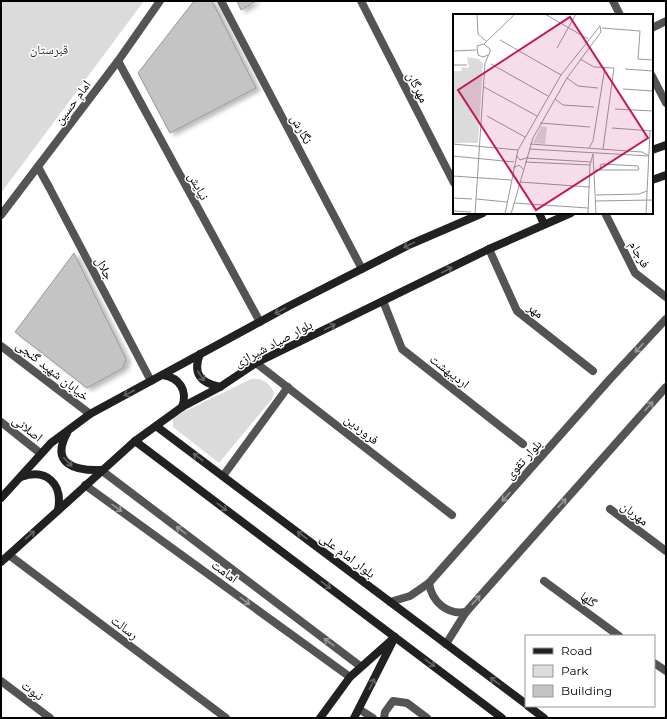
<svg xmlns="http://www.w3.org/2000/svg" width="667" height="719" viewBox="0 0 667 719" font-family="Montserrat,'Noto Naskh Arabic',sans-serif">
<defs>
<filter id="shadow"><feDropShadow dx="4.5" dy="2.5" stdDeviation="2" flood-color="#0004"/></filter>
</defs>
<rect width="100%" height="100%" fill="#fff"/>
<g fill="#dbdbdb">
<path d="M 1,1 L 144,1 L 1,193 Z"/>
<path d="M 251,379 C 262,378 268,382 274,392 L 272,399 L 219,463 L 173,427 L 173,417 Z"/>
</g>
<g fill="#c4c4c4" stroke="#989898" filter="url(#shadow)">
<path d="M 194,1 L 212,1 L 256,88 L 170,133 L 138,73 Z"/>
<path d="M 237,1 L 256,1 L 241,10 Z"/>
<path d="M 74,253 L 126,359 L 123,368 L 87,388 L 15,332 Z"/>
</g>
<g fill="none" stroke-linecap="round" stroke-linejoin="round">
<g stroke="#545454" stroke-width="8">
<path d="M 38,167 L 49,187"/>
<path d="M 223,476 L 288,387"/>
</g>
<g stroke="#545454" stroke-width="8">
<path d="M 221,1 L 362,269"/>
<path d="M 361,1 L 454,183"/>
<path d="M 613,1 L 620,15"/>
<path d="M 652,28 L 666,21"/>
<path d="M 118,61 L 260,322"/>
<path d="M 652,76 L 666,103"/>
<path d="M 49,187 L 151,381"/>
<path d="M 605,213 L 635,273 L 666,297"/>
<path d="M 1,215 L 118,61 L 160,1"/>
<path d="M 489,249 L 517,311 L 593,371"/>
<path d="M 383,301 L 402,349 L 523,444"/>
<path d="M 1,346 L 90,414"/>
<path d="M 256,363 L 452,515"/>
<path d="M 1,422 L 40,453"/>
<path d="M 101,470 L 360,666"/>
<path d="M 85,485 L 350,677"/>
<path d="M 610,509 L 666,551"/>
<path d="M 9,555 L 226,718"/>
<path d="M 544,581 L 619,636"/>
<path d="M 429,583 C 432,602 447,615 466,612"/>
<path d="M 390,602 L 410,596 L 429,583 L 610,379 L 666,319"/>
<path d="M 446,644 L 466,612 L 666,387"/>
<path d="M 654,663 L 666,671"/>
<path d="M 1,681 L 50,718"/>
<path d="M 359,709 L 373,718"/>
<path d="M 384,718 L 385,712 L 393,701 L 407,703 L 427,718"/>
</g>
<g stroke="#212121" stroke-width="8">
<path d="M 652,150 L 666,145"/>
<path d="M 652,180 L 666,175"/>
<path d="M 539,213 L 544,224"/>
<path d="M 200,354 C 192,374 201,383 220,387"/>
<path d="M 163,375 C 180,378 188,391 182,407"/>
<path d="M 156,426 L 526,704"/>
<path d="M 67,433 C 50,464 75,471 101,470"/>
<path d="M 135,441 L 502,718"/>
<path d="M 21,477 C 47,468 63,484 58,510"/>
<path d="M 1,498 L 51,443 L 90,414 L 289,306 L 411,244 L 483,213"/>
<path d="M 1,562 L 135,441 L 182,407 L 220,387 L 256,363 L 489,249 L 571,213"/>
<path d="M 528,706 L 544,718"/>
<path d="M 320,718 L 350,677 L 395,637 L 354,718"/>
</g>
</g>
<defs><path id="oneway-shaft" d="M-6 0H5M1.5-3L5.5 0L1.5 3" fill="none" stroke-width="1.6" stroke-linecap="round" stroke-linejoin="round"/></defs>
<g stroke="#646464">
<use href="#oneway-shaft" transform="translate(409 245) rotate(154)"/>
<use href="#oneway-shaft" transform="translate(447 270) rotate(-27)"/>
<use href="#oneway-shaft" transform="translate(280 311) rotate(151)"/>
<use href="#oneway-shaft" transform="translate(330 327) rotate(-26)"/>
<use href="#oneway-shaft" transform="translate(201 376) rotate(56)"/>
<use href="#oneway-shaft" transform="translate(129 393) rotate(152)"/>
<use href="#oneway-shaft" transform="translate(198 457) rotate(-143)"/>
<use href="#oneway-shaft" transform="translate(68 462) rotate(46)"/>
<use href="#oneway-shaft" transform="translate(222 507) rotate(37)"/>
<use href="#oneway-shaft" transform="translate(30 535) rotate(-42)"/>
<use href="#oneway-shaft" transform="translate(302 535) rotate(-143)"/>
<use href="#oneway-shaft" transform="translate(326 585) rotate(37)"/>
<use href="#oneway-shaft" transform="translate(430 663) rotate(37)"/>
<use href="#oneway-shaft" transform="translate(495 681) rotate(-143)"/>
<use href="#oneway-shaft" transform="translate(372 684) rotate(-64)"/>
</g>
<g stroke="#989898">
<use href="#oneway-shaft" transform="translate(639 348) rotate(133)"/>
<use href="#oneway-shaft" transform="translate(649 406) rotate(-48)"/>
<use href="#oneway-shaft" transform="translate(506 497) rotate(132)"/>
<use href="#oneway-shaft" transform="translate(562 503) rotate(-48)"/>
<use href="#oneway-shaft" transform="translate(117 508) rotate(36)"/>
<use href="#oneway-shaft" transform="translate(181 530) rotate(-143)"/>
<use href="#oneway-shaft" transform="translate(476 600) rotate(-48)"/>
<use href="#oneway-shaft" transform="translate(245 601) rotate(36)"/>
<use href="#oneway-shaft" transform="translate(329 642) rotate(-143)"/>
</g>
<g text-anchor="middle" stroke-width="3" stroke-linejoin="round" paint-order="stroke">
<g font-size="13" fill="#323232" stroke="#fff">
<text x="49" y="54">قبرستان</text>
</g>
<g font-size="13" fill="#000" stroke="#fff">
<text transform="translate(418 87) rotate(63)" y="5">مهرگان</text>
<text transform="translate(72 102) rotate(-53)" y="5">امام حسین</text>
<text transform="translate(302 129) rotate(62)" y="5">نگارش</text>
<text transform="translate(199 186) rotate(62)" y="5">نیایش</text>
<text transform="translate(640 254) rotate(60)" y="5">فرجام</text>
<text transform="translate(105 268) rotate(62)" y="5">جلال</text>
<text transform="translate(536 310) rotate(38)" y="5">مهر</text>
<text transform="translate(273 343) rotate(-28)" y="5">بلوار صیاد شیرازی</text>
<text transform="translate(53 370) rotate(38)" y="5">خیابان شهید گنجی</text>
<text transform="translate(450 371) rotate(38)" y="5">اردیبهشت</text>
<text transform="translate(28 428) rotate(38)" y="5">اصلانی</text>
<text transform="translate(362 429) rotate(38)" y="5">فروردین</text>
<text transform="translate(523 459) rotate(-48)" y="5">بلوار تقوی</text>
<text transform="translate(635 513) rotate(37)" y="5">مهربان</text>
<text transform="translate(348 555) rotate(37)" y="5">بلوار امام علی</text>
<text transform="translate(225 571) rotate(36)" y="5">امامت</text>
<text transform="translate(589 599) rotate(37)" y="5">گلها</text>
<text transform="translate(125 627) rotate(37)" y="5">رسالت</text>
<text transform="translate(33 690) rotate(37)" y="5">نبوت</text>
</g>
</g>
<g transform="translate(453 14)">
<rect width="200" height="200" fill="#fff"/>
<path d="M 14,43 L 26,45 L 30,50 L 25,129 L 0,129 L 0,57 L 8,57 L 9,53 L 16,54 ZM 88,112 L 94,113 L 92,130 L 80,129 Z" fill="#dbdbdb"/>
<path fill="none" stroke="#999" stroke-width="1" d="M 24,0 L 25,20 L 33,27M 92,0 L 135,25M 149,14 L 187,17 L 185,45 L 200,46M 47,26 L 108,61M 31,30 L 62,0M 104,34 L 123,0M 0,37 L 23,36M 127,45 L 141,53 L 161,54 L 150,135M 38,50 L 95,82M 0,51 L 14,51M 172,55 L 200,57M 114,64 L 125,72 L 145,74M 31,73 L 84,102M 170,75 L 200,77M 102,85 L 110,91 L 141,93M 162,95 L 200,97M 34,102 L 72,123M 87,109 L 137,113M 159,114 L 200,117M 0,130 L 65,136M 136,134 L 140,127 L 152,53M 76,135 L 196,142 L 189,138 L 77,130M 63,141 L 67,146 L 73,144 L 138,148M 0,142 L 61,148M 72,148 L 137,151M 60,154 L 66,151 L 70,155M 142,156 L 185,156 L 186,155 L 185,152 L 150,150 L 147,151 L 148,156M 0,162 L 58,166M 67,168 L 136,173M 143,181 L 186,180 L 194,177M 0,184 L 19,185M 23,185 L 54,188M 142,187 L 200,186M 61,189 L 135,194M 0,197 L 18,198M 22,200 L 32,49 L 37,38 L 37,35 L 31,30 L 24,32 L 25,41 L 30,43 L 35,41M 52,200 L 65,136 L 108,61 L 147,12 L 148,18 L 114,64 L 80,124 L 58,200M 135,200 L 137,151 L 140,140 L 143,200M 193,200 L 197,117"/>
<path fill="#c2185b" fill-opacity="0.15" stroke="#c2185b" stroke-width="2" d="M 117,3 L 195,124 L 83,196 L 5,76 Z"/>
<rect width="200" height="200" fill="none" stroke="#000" stroke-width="2"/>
</g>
<rect width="667" height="719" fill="none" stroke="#000000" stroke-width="4"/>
<rect x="525" y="635" width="130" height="72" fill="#ffffff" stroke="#999999"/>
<rect x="533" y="648" width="20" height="6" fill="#212121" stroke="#999999"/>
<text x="561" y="655" font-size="12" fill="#000000">Road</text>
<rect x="533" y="665" width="20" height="12" fill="#dbdbdb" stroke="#999999"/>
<text x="561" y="675" font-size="12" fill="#000000">Park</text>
<rect x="533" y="685" width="20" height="12" fill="#c4c4c4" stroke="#999999"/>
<text x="561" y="695" font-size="12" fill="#000000">Building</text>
</svg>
